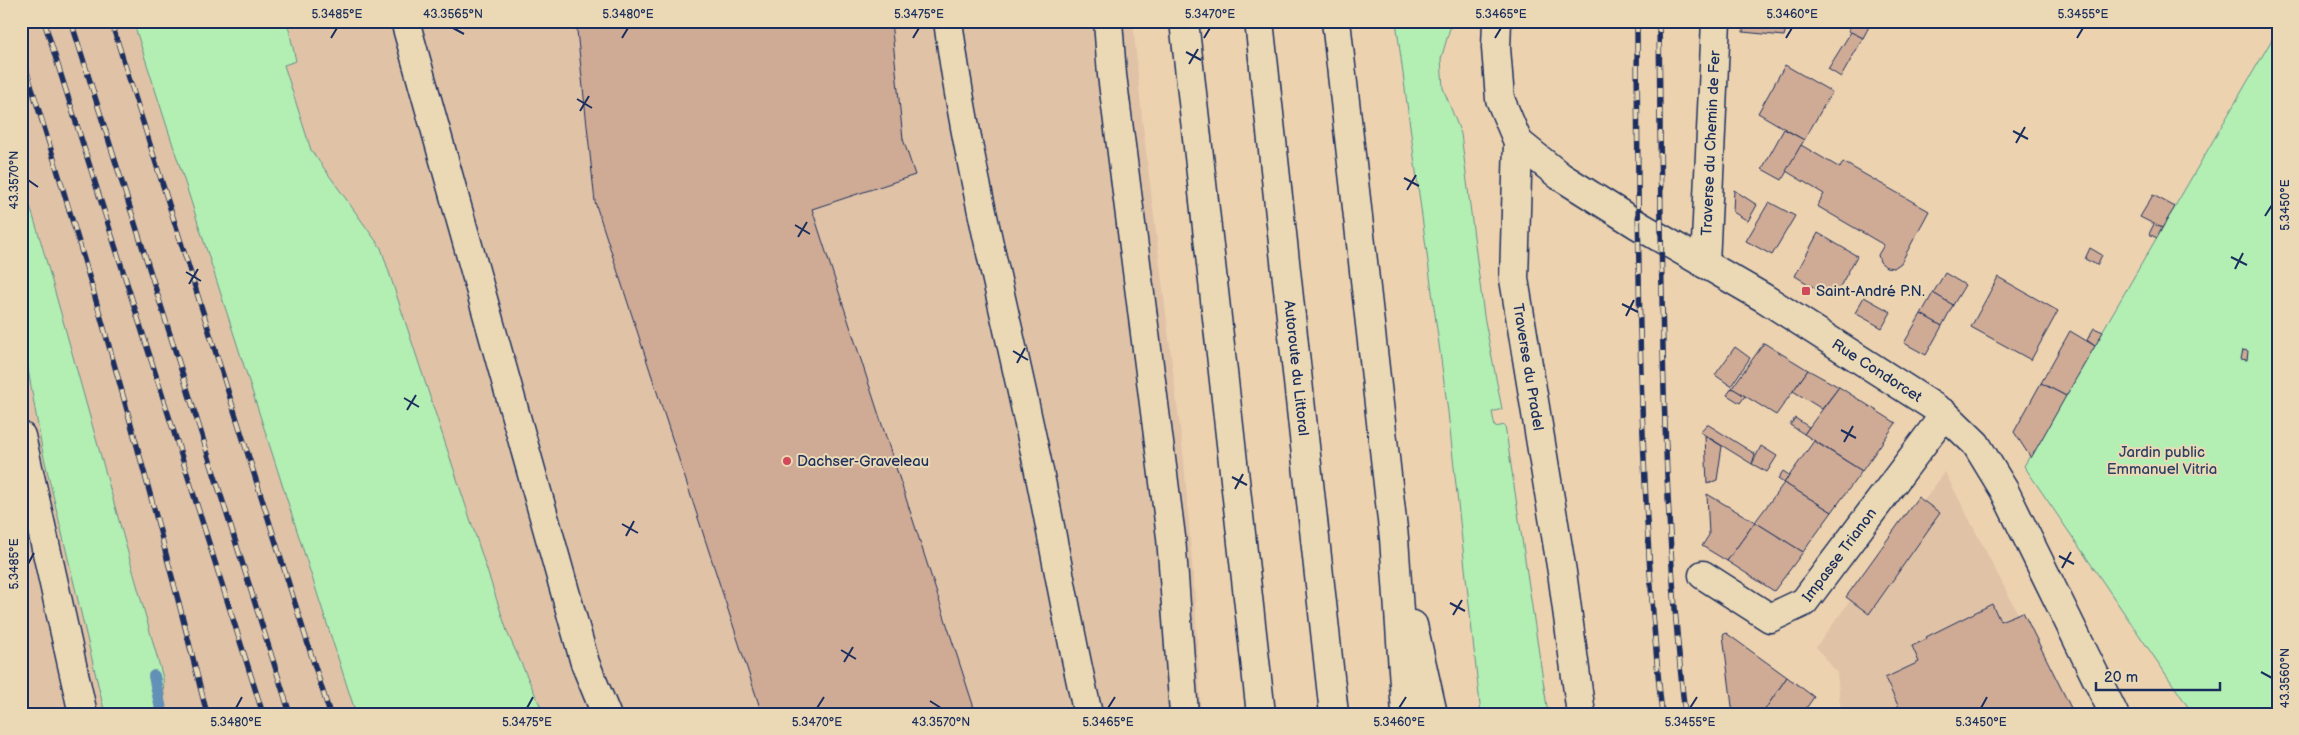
<svg xmlns="http://www.w3.org/2000/svg" width="2299" height="735" viewBox="0 0 2299 735" font-family="'Balsamiq Sans',sans-serif">
<rect width="100%" height="100%" fill="#edd2b0"/>
<filter id="ink" filterUnits="userSpaceOnUse"><feTurbulence type="fractalNoise" baseFrequency=".02" numOctaves="2"/><feDisplacementMap in="SourceGraphic" scale="10" xChannelSelector="R" yChannelSelector="G"/><feConvolveMatrix kernelMatrix="1 2 1 2 8 2 1 2 1" color-interpolation-filters="sRGB"/></filter>
<g filter="url(#ink)">
<g fill="#e0c3a7">
<path d="M 21,21 L 1133,21 L 1142,118 L 1184,460 L 1195,600 L 1201,714 L 21,714 Z"/>
<path d="M 1945,472 L 2070,714 L 1841,714 L 1837,673 L 1816,647 Z"/>
</g>
<g fill="#b3eeb3" stroke="#678e88">
<path d="M 133,21 L 287,21 L 296,61 L 284,65 L 311,150 L 381,248 L 508,634 L 544,714 L 356,714 Z"/>
<path d="M 1396,21 L 1452,21 L 1441,59 L 1443,88 L 1461,134 L 1484,316 L 1502,409 L 1492,412 L 1495,427 L 1505,425 L 1548,714 L 1481,714 L 1448,412 Z"/>
<path d="M 2278,29 L 2278,702 L 2270,714 L 2193,714 L 2024,466 Z"/>
<path d="M 21,177 L 41,242 L 163,678 L 165,714 L 105,714 L 42,449 L 21,329 Z"/>
</g>
<g fill="none" stroke-linecap="round" stroke-linejoin="round">
<path stroke="#6290b7" stroke-width="12" d="M 154,676 L 162,714"/>
</g>
<g fill="#cfab96" stroke="#1b2f5e">
<path d="M 576,21 L 891,21 L 903,139 L 915,175 L 812,209 L 976,714 L 762,714 L 595,202 Z"/>
<path d="M 1744,21 L 1788,21 L 1784,36 L 1743,32 Z"/>
<path d="M 1853,21 L 1872,21 L 1863,38 L 1848,31 Z"/>
<path d="M 1851,32 L 1863,38 L 1841,77 L 1828,69 Z"/>
<path d="M 1785,65 L 1832,92 L 1804,140 L 1758,113 Z"/>
<path d="M 1784,129 L 1804,140 L 1782,180 L 1762,169 Z"/>
<path d="M 1801,145 L 1840,168 L 1843,162 L 1929,211 L 1901,263 L 1894,268 L 1886,267 L 1880,262 L 1878,255 L 1884,245 L 1817,206 L 1824,194 L 1786,171 Z"/>
<path d="M 1734,190 L 1757,205 L 1748,221 L 1733,212 Z"/>
<path d="M 2153,195 L 2175,207 L 2162,228 L 2140,217 Z"/>
<path d="M 1769,202 L 1795,216 L 1772,255 L 1746,241 Z"/>
<path d="M 2154,224 L 2162,228 L 2157,238 L 2149,234 Z"/>
<path d="M 1818,233 L 1857,256 L 1833,299 L 1795,276 Z"/>
<path d="M 2090,248 L 2102,255 L 2097,265 L 2085,259 Z"/>
<path d="M 1945,273 L 1965,285 L 1953,305 L 1933,293 Z"/>
<path d="M 1998,277 L 2058,311 L 2031,360 L 1971,327 Z"/>
<path d="M 1933,293 L 1953,305 L 1942,326 L 1921,314 Z"/>
<path d="M 1864,297 L 1891,312 L 1882,328 L 1855,313 Z"/>
<path d="M 1921,314 L 1942,326 L 1926,355 L 1904,343 Z"/>
<path d="M 2094,328 L 2103,332 L 2095,346 L 2087,340 Z"/>
<path d="M 2070,331 L 2095,346 L 2066,396 L 2041,383 Z"/>
<path d="M 1764,343 L 1808,370 L 1776,415 L 1732,388 Z"/>
<path d="M 1735,347 L 1750,358 L 1731,386 L 1715,375 Z"/>
<path d="M 2243,350 L 2248,351 L 2247,360 L 2241,359 Z"/>
<path d="M 1808,370 L 1839,387 L 1822,409 L 1793,391 Z"/>
<path d="M 2041,383 L 2066,396 L 2031,458 L 2014,432 Z"/>
<path d="M 1839,387 L 1896,423 L 1862,471 L 1804,434 Z"/>
<path d="M 1732,388 L 1745,396 L 1740,403 L 1727,395 Z"/>
<path d="M 1795,418 L 1809,427 L 1804,434 L 1790,425 Z"/>
<path d="M 1707,424 L 1755,454 L 1752,464 L 1700,432 Z"/>
<path d="M 1705,436 L 1722,446 L 1717,480 L 1707,484 Z"/>
<path d="M 1814,441 L 1862,471 L 1832,512 L 1784,483 Z"/>
<path d="M 1761,446 L 1777,456 L 1767,472 L 1752,464 Z"/>
<path d="M 1783,471 L 1789,475 L 1784,483 L 1778,479 Z"/>
<path d="M 1784,483 L 1832,512 L 1803,552 L 1755,522 Z"/>
<path d="M 1707,494 L 1755,522 L 1727,561 L 1702,546 L 1709,535 Z"/>
<path d="M 1918,497 L 1940,513 L 1869,614 L 1846,597 Z"/>
<path d="M 1755,522 L 1803,552 L 1774,591 L 1727,561 Z"/>
<path d="M 1992,604 L 2000,621 L 2023,612 L 2074,714 L 1902,714 L 1885,678 L 1919,662 L 1912,646 L 1927,639 L 1926,637 Z"/>
<path d="M 1726,633 L 1787,677 L 1762,714 L 1733,714 L 1723,635 Z"/>
<path d="M 1787,677 L 1814,697 L 1802,714 L 1762,714 Z"/>
</g>
<g fill="none" stroke-linecap="round" stroke-linejoin="round">
<defs>
<g id="minor">
<path d="M 405,21 L 585,663 L 606,714"/>
<path d="M 948,21 C 966,158 1001,293 1030,429 C 1051,523 1066,619 1088,714"/>
<path d="M 1108,21 L 1112,75 L 1171,537 L 1184,714"/>
<path id="s1" d="M 1518,142 L 1560,176 L 1638,225 L 1764,298 L 1945,414 L 1976,444 L 2004,490 L 2114,714"/>
<path id="s2" d="M 1705,264 L 1716,21"/>
<path d="M 21,436 L 83,714"/>
<path id="s3" d="M 1703,575 L 1770,618 L 1804,602 L 1945,414"/>
</g>
<g id="major">
<path id="s4" d="M 1497,21 L 1496,48 L 1500,99 L 1518,142 L 1514,279 L 1562,572 L 1581,714"/>
</g>
<g id="highway">
<path d="M 1184,21 L 1261,714"/>
<path id="s5" d="M 1259,21 L 1334,714"/>
<path d="M 1336,21 L 1394,538 L 1406,714"/>
<path d="M 1413,625 L 1433,714"/>
</g>
</defs>
<use href="#minor" stroke="#1b2f5e" stroke-width="31"/>
<use href="#major" stroke="#1b2f5e" stroke-width="31"/>
<use href="#highway" stroke="#1b2f5e" stroke-width="31"/>
<use href="#minor" stroke="#ebd9b6" stroke-width="28"/>
<use href="#major" stroke="#ebd9b6" stroke-width="28"/>
<use href="#highway" stroke="#ebd9b6" stroke-width="28"/>
<defs>
<g id="rail">
<path d="M 44,21 L 263,714"/>
<path d="M 71,21 L 290,714"/>
<path d="M 111,21 L 330,714"/>
<path d="M 1637,21 C 1638,252 1638,484 1662,714"/>
<path d="M 1659,21 C 1662,252 1659,484 1685,714"/>
<path d="M 21,53 C 90,271 152,492 207,714"/>
</g>
</defs>
<use href="#rail" stroke="#1b2f5e" stroke-width="5.5"/>
<use href="#rail" stroke="#ebd9b6" stroke-width="4" stroke-dasharray="11" stroke-linecap="butt"/>
</g>
</g>
<path fill="none" stroke="#1b2f5e" stroke-width="2" d="M 453,28 L 464,34M 331,38 L 337,28M 622,38 L 628,28M 913,38 L 919,28M 1204,38 L 1210,28M 1495,38 L 1501,28M 1786,38 L 1792,28M 2077,38 L 2083,28M 1186,52 L 1201,60M 1189,64 L 1198,49M 577,99 L 592,108M 580,111 L 589,96M 2013,131 L 2028,139M 2016,143 L 2025,127M 1404,178 L 1419,186M 28,180 L 38,187M 1407,190 L 1416,175M 2265,216 L 2272,205M 795,225 L 810,234M 798,237 L 807,222M 2231,257 L 2247,265M 2235,269 L 2243,253M 186,272 L 201,281M 189,284 L 198,269M 1622,304 L 1638,312M 1626,316 L 1634,300M 1013,351 L 1028,360M 1017,363 L 1025,348M 404,398 L 419,407M 407,410 L 416,395M 1841,430 L 1856,438M 1844,442 L 1853,426M 1232,477 L 1247,485M 1235,489 L 1243,474M 622,524 L 638,533M 626,536 L 634,521M 2059,556 L 2074,564M 28,564 L 34,553M 2062,568 L 2071,552M 1450,603 L 1465,611M 1453,615 L 1462,600M 841,650 L 856,659M 844,662 L 853,647M 2261,672 L 2272,678M 930,701 L 941,708M 236,708 L 242,697M 527,708 L 533,697M 817,708 L 824,697M 1108,708 L 1115,697M 1399,708 L 1406,697M 1690,708 L 1697,697M 1981,708 L 1987,697"/>
<g fill="#d1495b" stroke="#ebd9b6" stroke-width="2">
<rect x="1801" y="286" width="10" height="10" rx="2.5"/>
<circle cx="787" cy="461" r="5"/>
</g>
<g text-anchor="middle" stroke-width="4" stroke-linejoin="round" paint-order="stroke">
<g font-size="15" fill="#1b2f5e" stroke="#ebd9b6">
<text dy="5" stroke="none"><textPath href="#s2" startOffset="121">Traverse du Chemin de Fer</textPath></text>
<text dy="5" stroke="none"><textPath href="#s5" startOffset="349">Autoroute du Littoral</textPath></text>
<text dy="5" stroke="none"><textPath href="#s4" startOffset="351">Traverse du Pradel</textPath></text>
<text dy="5" stroke="none"><textPath href="#s1" startOffset="426">Rue Condorcet</textPath></text>
<text dy="5" stroke="none"><textPath href="#s3" startOffset="176">Impasse Trianon</textPath></text>
</g>
<g font-size="15" fill="#1b2f5e" stroke="#ebd9b6" text-anchor="start">
<text x="1816" y="296">Saint-André P.N.</text>
<text x="797" y="466">Dachser-Graveleau</text>
</g>
<g font-size="15" fill="#2a4266" stroke="#ebd9b6">
<text x="2162" y="457">Jardin public<tspan x="2162" dy="17">Emmanuel Vitria</tspan></text>
</g>
</g>
<rect width="2299" height="735" fill="none" stroke="#ebd9b6" stroke-width="55"/>
<path d="M2096 682v8h124v-8" fill="none" stroke="#1b2f5e" stroke-width="2.5"/>
<text x="2104" y="682" font-size="15" fill="#1b2f5e" stroke="#ebd9b6" stroke-width="4" paint-order="stroke">20 m</text>
<rect x="28" y="28" width="2244" height="680" fill="none" stroke="#1b2f5e" stroke-width="2"/>
<g font-size="12" text-anchor="middle" fill="#1b2f5e">
<text x="337" y="18">5.3485°E</text>
<text x="453" y="18">43.3565°N</text>
<text x="628" y="18">5.3480°E</text>
<text x="919" y="18">5.3475°E</text>
<text x="1210" y="18">5.3470°E</text>
<text x="1501" y="18">5.3465°E</text>
<text x="1792" y="18">5.3460°E</text>
<text x="2083" y="18">5.3455°E</text>
<text transform="translate(14 180) rotate(-90)" y="4">43.3570°N</text>
<text transform="translate(2285 205) rotate(-90)" y="4">5.3450°E</text>
<text transform="translate(14 564) rotate(-90)" y="4">5.3485°E</text>
<text transform="translate(2285 678) rotate(-90)" y="4">43.3560°N</text>
<text x="236" y="726">5.3480°E</text>
<text x="527" y="726">5.3475°E</text>
<text x="817" y="726">5.3470°E</text>
<text x="941" y="726">43.3570°N</text>
<text x="1108" y="726">5.3465°E</text>
<text x="1399" y="726">5.3460°E</text>
<text x="1690" y="726">5.3455°E</text>
<text x="1981" y="726">5.3450°E</text>
</g>
</svg>
